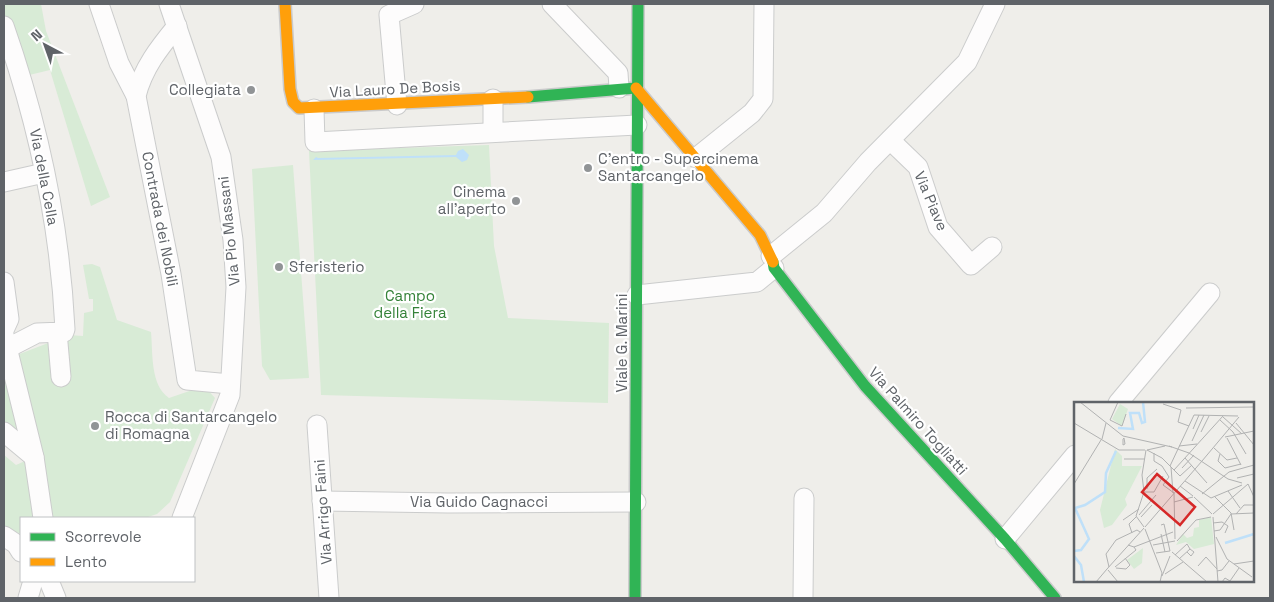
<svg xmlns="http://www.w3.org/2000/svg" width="1274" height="602" viewBox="0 0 1274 602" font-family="'Space Grotesk',sans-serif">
<rect width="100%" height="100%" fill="#efeeea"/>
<g fill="#d8ebd6">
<path d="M 4,4 L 41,4 L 46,31 L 110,197 L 91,206 L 50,70 L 21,77 L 4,28 Z"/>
<path d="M 489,145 L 494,246 L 508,318 L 609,323 L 608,403 L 321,395 L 309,151 Z"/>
<path d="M 293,165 L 309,378 L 270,380 L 262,366 L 252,169 Z"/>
<path d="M 92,264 L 100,267 L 117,320 L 151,332 C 153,353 150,385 169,398 L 204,386 L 215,398 L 170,502 L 157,514 L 145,518 L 21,518 L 21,534 L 4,527 L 4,455 L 16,465 L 34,457 L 4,433 L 4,347 L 17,355 L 69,335 L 83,336 L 84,313 L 93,311 L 93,299 L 89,299 L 83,265 Z"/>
</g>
<path fill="#bfe0f9" d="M 463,149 L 469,155 L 467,160 L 462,162 L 456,157 L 313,160 L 316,157 L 318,158 L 456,155 L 458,151 Z"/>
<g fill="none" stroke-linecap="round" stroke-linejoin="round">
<defs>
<g id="street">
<path d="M 99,4 L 119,63 L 136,96"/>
<path d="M 169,4 L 221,157 L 233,240 L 236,287 L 230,395 L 182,518"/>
<path d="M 552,4 L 618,73 L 619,88"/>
<path d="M 4,26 C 38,123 60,226 65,329 L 64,332 L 37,333 L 6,349"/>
<path d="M 177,26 C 159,48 143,68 136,96 L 171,274 L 187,380 L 230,384"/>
<path d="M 493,99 L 493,132"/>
<path d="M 397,105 L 389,15 L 414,4"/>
<path d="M 314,109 L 315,142 L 637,125"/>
<path d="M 890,140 L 918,167 L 938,227 L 971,265 L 992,247"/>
<path d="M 696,158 L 752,113 L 763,99 L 764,4"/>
<path d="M 4,182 L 44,173"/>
<path d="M 771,256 L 824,213 L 868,162 L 967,62 L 995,4"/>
<path d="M 4,282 L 9,319 L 4,330"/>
<path d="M 637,295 L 757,282 L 774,268"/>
<path d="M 57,332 L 61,377"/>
<path d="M 4,335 L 34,457 L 43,518"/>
<path d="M 1118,403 L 1210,293"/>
<path d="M 317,425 L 329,598"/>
<path d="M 4,432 L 34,457"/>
<path d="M 322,501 L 448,503 L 636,502"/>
<path d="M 4,536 L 16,544 L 21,552"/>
<path d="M 1005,539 L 1075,455"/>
<path d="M 49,581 L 56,598"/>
<path d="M 28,598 L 33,581"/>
<path d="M 803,598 L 804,498"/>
</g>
<g id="fast">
<path d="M 528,97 L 636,88"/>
<path d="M 773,262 L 774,268 L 865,386 L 1005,539 L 1055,598"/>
<path d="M 635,598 L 638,4"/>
</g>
<g id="slow">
<path d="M 285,4 L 290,89 L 293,102 L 299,108 L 528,97"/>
<path d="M 636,88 L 760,235 L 773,262"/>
</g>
</defs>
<use href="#street" stroke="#cbcccc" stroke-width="21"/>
<use href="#fast" stroke="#cacacb" stroke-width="14"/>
<use href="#slow" stroke="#cacacb" stroke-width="14"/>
<use href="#street" stroke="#fdfcfc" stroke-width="19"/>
<use href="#fast" stroke="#30b455" stroke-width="11"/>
<use href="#slow" stroke="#ff9f0a" stroke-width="11"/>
</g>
<g fill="#919496" stroke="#fff" stroke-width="2">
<circle cx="251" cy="90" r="5"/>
<circle cx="588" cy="168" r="5"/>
<circle cx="516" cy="201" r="5"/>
<circle cx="279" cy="267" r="5"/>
<circle cx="95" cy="426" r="5"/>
</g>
<g text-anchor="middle" stroke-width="4.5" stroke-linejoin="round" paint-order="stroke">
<g font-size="15" fill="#5f6368" stroke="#fff">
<text transform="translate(395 89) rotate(-3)" y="5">Via Lauro De Bosis</text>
<text transform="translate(44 177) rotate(79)" y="5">Via della Cella</text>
<text transform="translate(931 201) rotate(67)" y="5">Via Piave</text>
<text transform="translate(160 219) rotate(79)" y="5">Contrada dei Nobili</text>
<text transform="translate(229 231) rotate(-96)" y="5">Via Pio Massani</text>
<text transform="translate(622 343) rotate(-90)" y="5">Viale G. Marini</text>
<text transform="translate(918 421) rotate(48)" y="5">Via Palmiro Togliatti</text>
<text x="479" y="507">Via Guido Cagnacci</text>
<text transform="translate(323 512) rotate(-94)" y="5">Via Arrigo Faini</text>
</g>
<g font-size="15" fill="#5f6368" stroke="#fff" text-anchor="start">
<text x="241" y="95" text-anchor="end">Collegiata</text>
<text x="598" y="164">C'entro - Supercinema<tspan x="598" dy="17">Santarcangelo</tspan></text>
<text x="506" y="197" text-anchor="end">Cinema<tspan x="506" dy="17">all'aperto</tspan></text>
<text x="289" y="272">Sferisterio</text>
<text x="105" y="422">Rocca di Santarcangelo<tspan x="105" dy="17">di Romagna</tspan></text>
</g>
<g font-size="15" fill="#348238" stroke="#fff">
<text x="410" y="301">Campo<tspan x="410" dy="17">della Fiera</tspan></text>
</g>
</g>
<g transform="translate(1074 402)">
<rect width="180" height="180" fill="#efeeea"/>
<path d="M 46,2 L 54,7 L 48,24 L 38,17 ZM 41,47 L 48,54 L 48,64 L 68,64 L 51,97 L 53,103 L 38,123 L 30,126 L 26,108 ZM 137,115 L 140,142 L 120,147 L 112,140 L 102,143 L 109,132 L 113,136 L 119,134 L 120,126 L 125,125 L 125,118 ZM 69,146 L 68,161 L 60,167 L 53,158 Z" fill="#d8ebd6"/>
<path fill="none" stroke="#bfe0f9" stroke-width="2.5" d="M 44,26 L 59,27 L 56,11 L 65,11 L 68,21 L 71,20 L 69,0M 151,141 L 180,132M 0,149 L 7,148 L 15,137 L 1,106 L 11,103 L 31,90 L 32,71 L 42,49M 0,154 L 7,163 L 10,180"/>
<path fill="none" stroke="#b1b2b2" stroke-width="1" d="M 6,0 L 49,34 L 98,45M 89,2 L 107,8 L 104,20 L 115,24M 112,6 L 180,5M 149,15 L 168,32M 36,18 L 48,24 L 52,12M 36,18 L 44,0M 146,18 L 159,30 L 172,52M 0,21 L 45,48 L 71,48M 162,21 L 180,43M 119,27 L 125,13M 127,30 L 135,14M 151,35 L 180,29M 50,36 L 51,42 L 49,43 L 49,37 ZM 153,36 L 167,63M 28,37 L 32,21M 118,39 L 130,13M 95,44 L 115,51 L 154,77 L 168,81M 105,44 L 123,42M 140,46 L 153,58 L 163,56M 73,48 L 88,56 L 106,74 L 118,63M 73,48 L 91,44M 80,51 L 80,59 L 88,64 L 95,75M 146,52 L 144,59 L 151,66 L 167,62M 111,56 L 133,81M 50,57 L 71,57M 128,59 L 165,15M 96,64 L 120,13 L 164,14M 97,65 L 99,91M 108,66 L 120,53M 100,68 L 149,14M 95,75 L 89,83 L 100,91 L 101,137M 163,76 L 180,72M 111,79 L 137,96 L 168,83M 0,82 L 27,38M 106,84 L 119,94M 73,86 L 81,73M 73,87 L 73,76 L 83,67M 154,89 L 166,106M 70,90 L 68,73 L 72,48M 70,90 L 80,90 L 89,74M 128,92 L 155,70 L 180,63M 120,95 L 138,112M 141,95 L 157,111 L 160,128M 100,100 L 119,95M 139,112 L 174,82 L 180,95M 162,112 L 170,103 L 180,103M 65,113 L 82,93M 67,115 L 78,103M 139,115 L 144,180M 49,118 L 65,107M 139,121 L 148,120 L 154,124 L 151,131M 70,125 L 62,114 L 70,90M 71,125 L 128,59M 71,127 L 88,171 L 86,180M 140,129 L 146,128 L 157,112 L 180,111M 58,131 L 55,122 L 62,115M 87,132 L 91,150M 142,135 L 153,157 L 178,175M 103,139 L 122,118 L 137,115M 54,143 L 60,145 L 99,130M 79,143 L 101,139M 98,150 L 133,180M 113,150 L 117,154 L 120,150 L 116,147M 82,151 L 96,149 L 90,122 L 87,123M 101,153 L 113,142 L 116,147 L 105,157M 160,162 L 180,159M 124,164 L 132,155 L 143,167M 35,165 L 32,152 L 42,138 L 63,128 L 66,130M 41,165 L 62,148 L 60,145M 42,166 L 52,167 L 56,163 L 51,156M 33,167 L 70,126M 34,168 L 44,180M 143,169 L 148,168 L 155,159M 91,172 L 109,160M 88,174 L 96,154M 22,180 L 33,167M 148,180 L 151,176 L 156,179 L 165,166"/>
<path fill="#d62828" fill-opacity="0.15" stroke="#d62828" stroke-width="2.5" d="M 83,72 L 121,105 L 106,123 L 68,90 Z"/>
<rect width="180" height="180" fill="none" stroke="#5f6368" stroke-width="2.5"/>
</g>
<rect width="1274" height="602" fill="none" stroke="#5f6368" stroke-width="10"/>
<rect x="20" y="517" width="175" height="65" fill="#ffffff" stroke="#bfc1c3"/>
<rect x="30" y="533" width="25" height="8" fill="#30b455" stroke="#bfc1c3"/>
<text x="65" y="542" font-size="15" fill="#5f6368">Scorrevole</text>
<rect x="30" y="558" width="25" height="8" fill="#ff9f0a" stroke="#bfc1c3"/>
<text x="65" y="567" font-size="15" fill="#5f6368">Lento</text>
<g transform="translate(45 45) rotate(319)" stroke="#ffffff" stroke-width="4" paint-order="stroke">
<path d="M0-4L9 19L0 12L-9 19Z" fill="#5f6368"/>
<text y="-8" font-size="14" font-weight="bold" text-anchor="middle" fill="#5f6368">N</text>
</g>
</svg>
